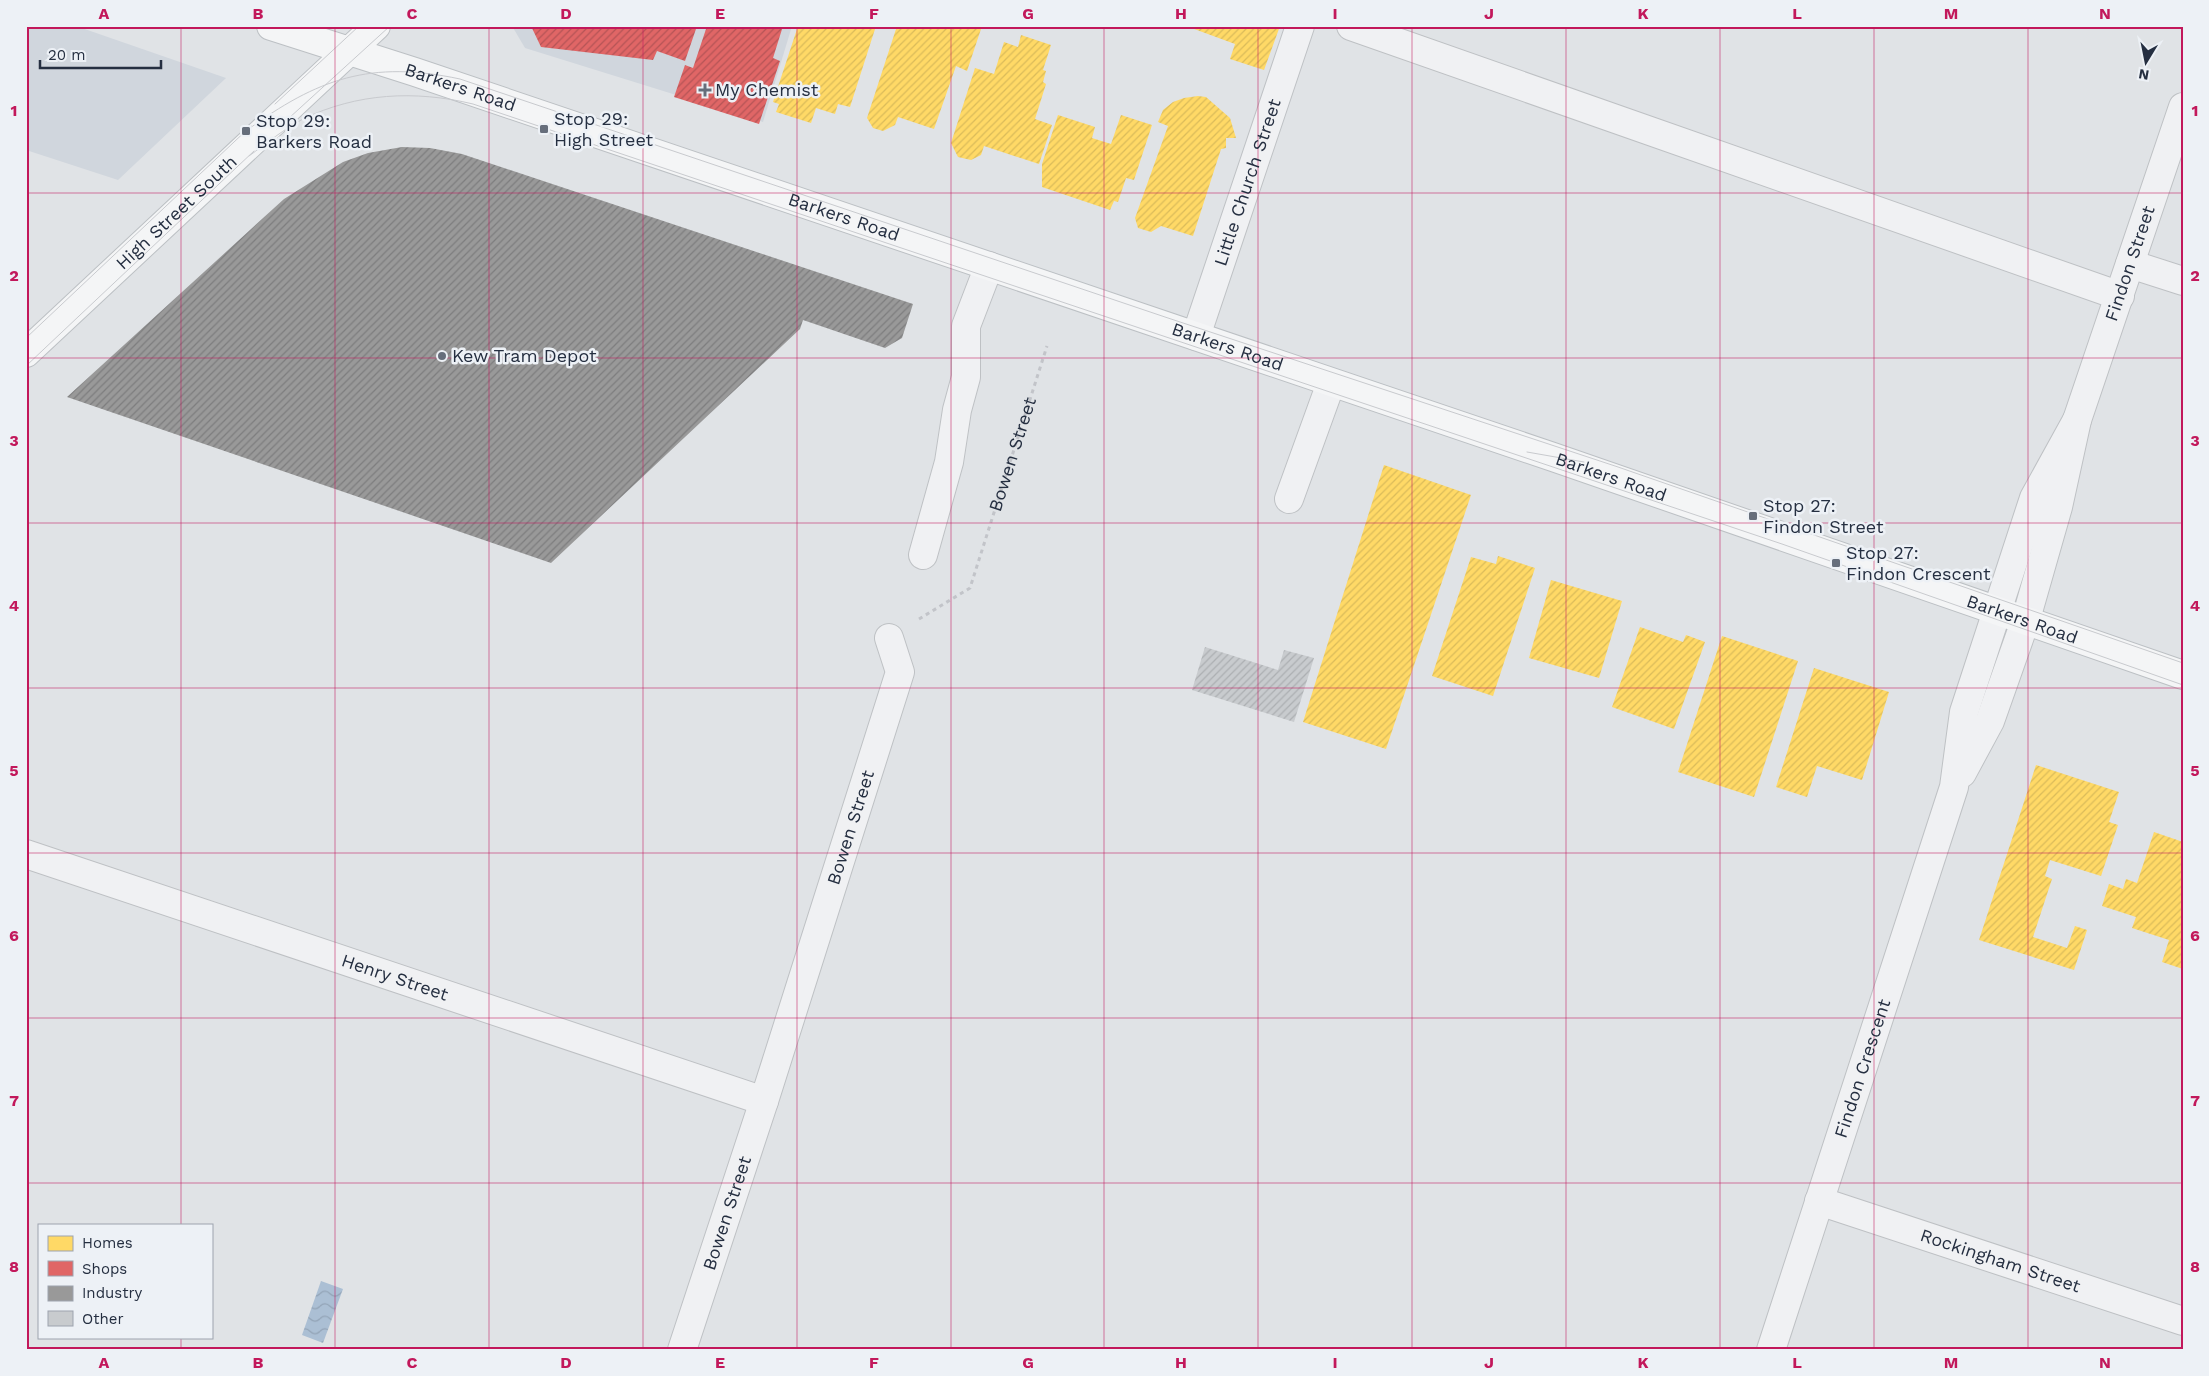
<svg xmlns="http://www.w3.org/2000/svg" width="2209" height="1376" viewBox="0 0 2209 1376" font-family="'Work Sans',sans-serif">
<defs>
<pattern id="water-waves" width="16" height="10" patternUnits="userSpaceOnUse" patternTransform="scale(1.25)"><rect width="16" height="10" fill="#abbfd4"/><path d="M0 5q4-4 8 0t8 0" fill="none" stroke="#93a4b7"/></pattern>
<pattern id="homes-hatch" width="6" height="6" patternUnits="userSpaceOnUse" patternTransform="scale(1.25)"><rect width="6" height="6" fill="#ffd966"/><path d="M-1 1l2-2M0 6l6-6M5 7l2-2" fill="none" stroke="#dabb5a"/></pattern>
<pattern id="shops-hatch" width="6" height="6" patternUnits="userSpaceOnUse" patternTransform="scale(1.25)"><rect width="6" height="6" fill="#e06666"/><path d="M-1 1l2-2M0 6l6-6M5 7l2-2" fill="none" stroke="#b55456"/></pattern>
<pattern id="industry-hatch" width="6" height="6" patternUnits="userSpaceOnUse" patternTransform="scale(1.25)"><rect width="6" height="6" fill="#999"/><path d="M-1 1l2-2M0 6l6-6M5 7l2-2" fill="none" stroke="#7d7d7e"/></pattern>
<pattern id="building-hatch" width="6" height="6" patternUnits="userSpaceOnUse" patternTransform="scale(1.25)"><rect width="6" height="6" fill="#c8cbce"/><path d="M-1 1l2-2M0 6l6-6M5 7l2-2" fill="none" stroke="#acafb2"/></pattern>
</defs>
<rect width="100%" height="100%" fill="#e0e3e6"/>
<g fill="#d0d6dd">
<path d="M 26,26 L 76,26 L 226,78 L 118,180 L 26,150 Z"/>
<path d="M 512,26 L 792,26 L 763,122 L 525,48 Z"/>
</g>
<path fill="url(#water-waves)" d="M 321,1281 L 343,1289 L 323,1343 L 302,1335 Z"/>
<g fill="url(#homes-hatch)">
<path d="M 798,26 L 876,26 L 850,107 L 838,104 L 835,114 L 816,108 L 811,123 L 776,112 L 779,104 L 773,102 Z"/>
<path d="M 897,26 L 982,26 L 967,71 L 956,66 L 934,129 L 898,117 L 895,125 L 883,131 L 873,128 L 867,118 Z"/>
<path d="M 1186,26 L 1280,26 L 1264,70 L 1230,59 L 1235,44 Z"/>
<path d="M 1021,35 L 1051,45 L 1043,70 L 1046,71 L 1043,82 L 1046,84 L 1035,119 L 1052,125 L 1039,164 L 984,146 L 981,155 L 971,160 L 958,157 L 951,143 L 975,68 L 994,74 L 1004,42 L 1018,47 Z"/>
<path d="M 1198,96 L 1206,97 L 1230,118 L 1236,138 L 1226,138 L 1226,148 L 1221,149 L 1193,236 L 1161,226 L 1151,232 L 1138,228 L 1135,218 L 1168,126 L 1158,122 L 1163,110 L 1173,102 L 1184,98 Z"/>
<path d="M 1058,115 L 1095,127 L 1092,138 L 1111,144 L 1121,115 L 1152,125 L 1134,180 L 1126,178 L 1118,202 L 1114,201 L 1110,210 L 1042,187 L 1042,164 Z"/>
<path d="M 1384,465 L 1471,495 L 1386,749 L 1303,722 Z"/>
<path d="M 1498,556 L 1535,568 L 1493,696 L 1432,676 L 1471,557 L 1496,564 Z"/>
<path d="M 1551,580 L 1622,601 L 1599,678 L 1529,658 Z"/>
<path d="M 1640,627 L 1683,642 L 1686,635 L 1705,642 L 1674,729 L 1612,707 Z"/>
<path d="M 1722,636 L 1798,661 L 1754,797 L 1678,772 Z"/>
<path d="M 1814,668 L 1889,692 L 1862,780 L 1817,766 L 1807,797 L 1776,787 Z"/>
<path d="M 2036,765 L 2119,792 L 2109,822 L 2118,825 L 2101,876 L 2050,860 L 2045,876 L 2052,879 L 2033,937 L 2067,948 L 2075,926 L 2087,930 L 2074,970 L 1979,940 Z"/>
<path d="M 2154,832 L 2183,842 L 2183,969 L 2162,962 L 2169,940 L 2132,928 L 2136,917 L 2102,906 L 2109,884 L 2123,889 L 2126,879 L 2137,883 Z"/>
</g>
<g fill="url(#shops-hatch)">
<path d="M 531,26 L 697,26 L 685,61 L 657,51 L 653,60 L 541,47 Z"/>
<path d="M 707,26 L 783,26 L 773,58 L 780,61 L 759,124 L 674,97 L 685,65 L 693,68 Z"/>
</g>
<path fill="url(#industry-hatch)" d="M 402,147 L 430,148 L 462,154 L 913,304 L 902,338 L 885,348 L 803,320 L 800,329 L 551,563 L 67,397 L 284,199 L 343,162 L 368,153 Z"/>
<path fill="url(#building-hatch)" d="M 1205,647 L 1278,670 L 1284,650 L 1314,658 L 1294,722 L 1192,690 Z"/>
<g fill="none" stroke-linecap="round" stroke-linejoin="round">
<defs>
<g id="minor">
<path d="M 1351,26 L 2120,296"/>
<path d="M 2130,264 L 2183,281"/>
<path id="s2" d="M 1196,336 L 1300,26"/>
<path d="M 1289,499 L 1331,383"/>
<path d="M 923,555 L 949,462 L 957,410 L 966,377 L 966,326 L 989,266"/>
<path id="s3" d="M 1962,773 L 1990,721 L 2026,619 L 2058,507 L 2077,420 L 2183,107"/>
<path id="s4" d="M 26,854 L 764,1101"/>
<path id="s5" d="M 1819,1201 L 2183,1321"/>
<path id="s6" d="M 682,1350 L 764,1101 L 900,672 L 889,638"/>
<path id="s7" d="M 1771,1350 L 1954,787 L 1964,712 L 2034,498 L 2077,420"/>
</g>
<g id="major">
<path id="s8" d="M 271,26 L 415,72 L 1553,457 L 2183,675"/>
<path id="s9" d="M 26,353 L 376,26"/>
</g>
</defs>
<use href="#minor" stroke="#bec1c4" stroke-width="30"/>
<use href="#major" stroke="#bcc0c4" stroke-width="30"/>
<path stroke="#c2c4c9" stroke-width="3" stroke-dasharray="4 4" stroke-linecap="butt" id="s1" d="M 919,619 L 970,588 L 1047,346"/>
<use href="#minor" stroke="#f0f1f3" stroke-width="28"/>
<use href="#major" stroke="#f4f5f6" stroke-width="28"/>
<g stroke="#c8cace" stroke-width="1">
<path d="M 275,104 L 359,26"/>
<path d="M 277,129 L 390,26"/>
<path d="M 246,131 C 318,78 371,60 460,79 L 1165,317 L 1618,467 L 2183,663"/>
<path d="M 249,156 C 267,143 284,129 303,119 C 357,93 415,90 473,104 L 1782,544 L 2183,685"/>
<path d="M 26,338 L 251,126"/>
<path d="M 26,366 L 254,151"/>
<path d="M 1527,452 L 1584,462"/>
</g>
</g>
<path fill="none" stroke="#c2185b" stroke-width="1" stroke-opacity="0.55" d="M 181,26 L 181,1225M 335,26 L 335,1350M 489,26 L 489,1350M 643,26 L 643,1350M 797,26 L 797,1350M 951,26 L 951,1350M 1104,26 L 1104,1350M 1258,26 L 1258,1350M 1412,26 L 1412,1350M 1566,26 L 1566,1350M 1720,26 L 1720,1350M 1874,26 L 1874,1350M 2028,26 L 2028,1350M 26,193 L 2183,193M 26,358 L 2183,358M 26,523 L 2183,523M 26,688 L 2183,688M 26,853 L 2183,853M 26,1018 L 2183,1018M 26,1183 L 2183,1183M 181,1337 L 181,1350"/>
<g fill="#666e7b" stroke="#edf1f6" stroke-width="2">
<path d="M702.5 82.5h5v5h5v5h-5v5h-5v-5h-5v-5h5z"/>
<rect x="539" y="124" width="10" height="10" rx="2.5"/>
<rect x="241" y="126" width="10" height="10" rx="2.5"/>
<circle cx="442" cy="356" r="5"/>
<rect x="1748" y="511" width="10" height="10" rx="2.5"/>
<rect x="1831" y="558" width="10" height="10" rx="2.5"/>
</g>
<g text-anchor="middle" stroke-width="5" stroke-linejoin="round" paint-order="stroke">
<g font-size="18" fill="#252f41" stroke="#edf1f6">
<text dy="6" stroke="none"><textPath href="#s8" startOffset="199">Barkers Road</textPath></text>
<text dy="6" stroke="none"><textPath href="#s2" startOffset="162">Little Church Street</textPath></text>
<text dy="6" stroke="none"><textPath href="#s9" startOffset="206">High Street South</textPath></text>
<text dy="6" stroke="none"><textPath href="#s8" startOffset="604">Barkers Road</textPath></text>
<text dy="6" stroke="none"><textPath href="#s3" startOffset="538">Findon Street</textPath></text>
<text dy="6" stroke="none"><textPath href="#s8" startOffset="1009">Barkers Road</textPath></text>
<text dy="6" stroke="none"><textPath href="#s1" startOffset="200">Bowen Street</textPath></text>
<text dy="6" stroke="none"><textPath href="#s8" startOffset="1414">Barkers Road</textPath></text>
<text dy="6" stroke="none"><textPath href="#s8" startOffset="1849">Barkers Road</textPath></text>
<text dy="6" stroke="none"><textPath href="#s6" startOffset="549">Bowen Street</textPath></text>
<text dy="6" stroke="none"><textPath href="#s4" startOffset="389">Henry Street</textPath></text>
<text dy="6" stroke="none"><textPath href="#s7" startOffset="296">Findon Crescent</textPath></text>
<text dy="6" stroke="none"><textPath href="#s6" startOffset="144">Bowen Street</textPath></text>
<text dy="6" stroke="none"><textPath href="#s5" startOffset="191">Rockingham Street</textPath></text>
</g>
<g font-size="18" fill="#252f41" stroke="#edf1f6" text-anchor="start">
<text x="715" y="96">My Chemist</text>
<text x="554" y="125">Stop 29:<tspan x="554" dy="21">High Street</tspan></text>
<text x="256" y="127">Stop 29:<tspan x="256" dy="21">Barkers Road</tspan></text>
<text x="452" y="362">Kew Tram Depot</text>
<text x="1763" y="512">Stop 27:<tspan x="1763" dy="21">Findon Street</tspan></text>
<text x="1846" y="559">Stop 27:<tspan x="1846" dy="21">Findon Crescent</tspan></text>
</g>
</g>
<rect width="2209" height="1376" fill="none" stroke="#edf1f6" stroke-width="55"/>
<rect x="38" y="1224" width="175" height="115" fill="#edf1f6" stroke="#9da3ae"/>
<rect x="48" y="1236" width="25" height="15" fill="#ffd966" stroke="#9da3ae"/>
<text x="82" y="1248" font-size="15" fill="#252f41">Homes</text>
<rect x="48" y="1261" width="25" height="15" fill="#e06666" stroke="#9da3ae"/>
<text x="82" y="1274" font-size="15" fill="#252f41">Shops</text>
<rect x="48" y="1286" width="25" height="15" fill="#999999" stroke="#9da3ae"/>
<text x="82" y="1298" font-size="15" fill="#252f41">Industry</text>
<rect x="48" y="1311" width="25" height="15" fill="#c8cbce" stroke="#9da3ae"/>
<text x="82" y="1324" font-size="15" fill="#252f41">Other</text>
<g transform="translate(2146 62) rotate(190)" stroke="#edf1f6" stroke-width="4" paint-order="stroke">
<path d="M0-4L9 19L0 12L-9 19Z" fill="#252f41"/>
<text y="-8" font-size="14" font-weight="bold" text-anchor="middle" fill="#252f41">N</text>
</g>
<path d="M40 60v8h121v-8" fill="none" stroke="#252f41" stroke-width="2.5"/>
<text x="48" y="60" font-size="15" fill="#252f41" stroke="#edf1f6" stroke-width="4" paint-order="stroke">20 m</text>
<rect x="28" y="28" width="2154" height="1320" fill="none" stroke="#c2185b" stroke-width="2"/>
<g font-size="16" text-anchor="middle" font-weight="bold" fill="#c2185b">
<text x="104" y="19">A</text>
<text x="258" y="19">B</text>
<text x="412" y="19">C</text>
<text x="566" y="19">D</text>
<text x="720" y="19">E</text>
<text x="874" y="19">F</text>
<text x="1028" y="19">G</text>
<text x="1181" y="19">H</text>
<text x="1335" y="19">I</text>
<text x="1489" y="19">J</text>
<text x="1643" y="19">K</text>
<text x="1797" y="19">L</text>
<text x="1951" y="19">M</text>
<text x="2105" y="19">N</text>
<text x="14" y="116">1</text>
<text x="2195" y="116">1</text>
<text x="14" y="281">2</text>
<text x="2195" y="281">2</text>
<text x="14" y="446">3</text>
<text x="2195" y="446">3</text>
<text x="14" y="611">4</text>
<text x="2195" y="611">4</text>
<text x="14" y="776">5</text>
<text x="2195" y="776">5</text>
<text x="14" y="941">6</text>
<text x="2195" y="941">6</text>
<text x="14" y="1106">7</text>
<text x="2195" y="1106">7</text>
<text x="14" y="1272">8</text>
<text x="2195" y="1272">8</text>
<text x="104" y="1368">A</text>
<text x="258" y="1368">B</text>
<text x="412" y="1368">C</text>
<text x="566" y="1368">D</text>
<text x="720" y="1368">E</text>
<text x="874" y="1368">F</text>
<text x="1028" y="1368">G</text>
<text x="1181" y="1368">H</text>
<text x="1335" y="1368">I</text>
<text x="1489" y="1368">J</text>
<text x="1643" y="1368">K</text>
<text x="1797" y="1368">L</text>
<text x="1951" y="1368">M</text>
<text x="2105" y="1368">N</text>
</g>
</svg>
